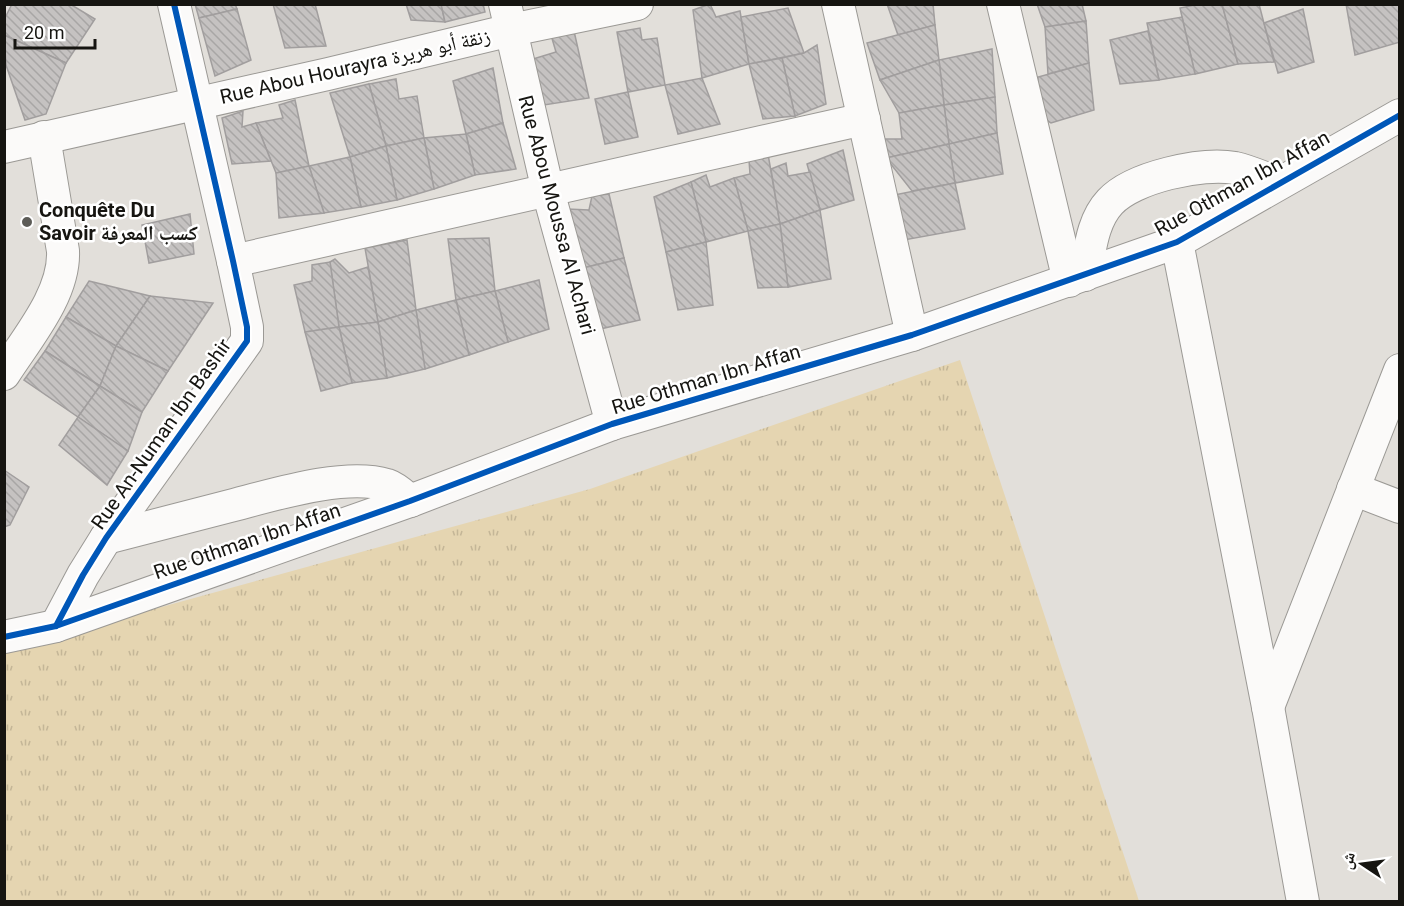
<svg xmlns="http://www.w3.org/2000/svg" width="1404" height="906" viewBox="0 0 1404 906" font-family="Roboto,'Noto Naskh Arabic',sans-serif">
<defs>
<pattern id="grass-tufts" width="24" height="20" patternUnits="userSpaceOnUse" patternTransform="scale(1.5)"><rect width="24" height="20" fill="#e5d5b1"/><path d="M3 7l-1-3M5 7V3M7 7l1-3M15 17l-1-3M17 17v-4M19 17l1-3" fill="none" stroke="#c4b697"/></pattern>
<pattern id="building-back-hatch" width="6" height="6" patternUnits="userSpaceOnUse" patternTransform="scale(1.5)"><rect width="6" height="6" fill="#c5c2c1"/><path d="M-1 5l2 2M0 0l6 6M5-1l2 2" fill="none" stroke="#a8a6a5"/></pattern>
</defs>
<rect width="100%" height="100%" fill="#e2dfda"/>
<path fill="url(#grass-tufts)" d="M 960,360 L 1139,901 L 5,902 L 5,650 L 590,489 Z"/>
<g fill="url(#building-back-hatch)" stroke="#a19e9e" stroke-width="1.5">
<path d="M 12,4 L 70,4 L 95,19 L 66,63 L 4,35 L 4,20 Z"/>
<path d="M 195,4 L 235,4 L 237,9 L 199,18 Z"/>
<path d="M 273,4 L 315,4 L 326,46 L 285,48 Z"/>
<path d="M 406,4 L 441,4 L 445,22 L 411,20 Z"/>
<path d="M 441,4 L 483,4 L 485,12 L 445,22 Z"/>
<path d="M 710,4 L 716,17 L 740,11 L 749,64 L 702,78 L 693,10 Z"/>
<path d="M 887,4 L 933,4 L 935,25 L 898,35 Z"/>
<path d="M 1037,4 L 1082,4 L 1086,21 L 1045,27 Z"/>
<path d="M 1200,4 L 1222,4 L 1238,64 L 1195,74 L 1180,8 Z"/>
<path d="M 1222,4 L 1259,4 L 1274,62 L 1238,64 Z"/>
<path d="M 1346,4 L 1400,4 L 1400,42 L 1355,55 Z"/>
<path d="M 788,8 L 804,53 L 749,64 L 741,17 Z"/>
<path d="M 237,9 L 251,60 L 215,76 L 199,18 Z"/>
<path d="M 1303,9 L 1314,62 L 1278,73 L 1264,23 Z"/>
<path d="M 1182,17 L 1195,74 L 1159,80 L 1147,23 Z"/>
<path d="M 1086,21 L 1089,63 L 1048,74 L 1045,27 Z"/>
<path d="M 935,25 L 939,60 L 880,80 L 867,43 Z"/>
<path d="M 640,28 L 642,40 L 657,38 L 665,85 L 628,92 L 617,32 Z"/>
<path d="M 574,31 L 589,98 L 544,105 L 533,59 L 556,52 L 551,35 Z"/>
<path d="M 1148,31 L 1159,80 L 1120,84 L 1110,40 Z"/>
<path d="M 4,35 L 66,63 L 46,114 L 25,120 L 6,65 Z"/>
<path d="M 817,45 L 826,104 L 795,116 L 782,58 L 804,53 Z"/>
<path d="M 992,49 L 995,97 L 944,105 L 939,60 Z"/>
<path d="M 782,58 L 795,116 L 763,119 L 749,64 Z"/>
<path d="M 939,60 L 944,105 L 899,113 L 880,80 Z"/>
<path d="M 1089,63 L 1094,110 L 1051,123 L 1036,114 L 1038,77 Z"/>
<path d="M 493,68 L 503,123 L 466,134 L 453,81 Z"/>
<path d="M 702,78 L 720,124 L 678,134 L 665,85 Z"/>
<path d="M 396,79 L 399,99 L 417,96 L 424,138 L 386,146 L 369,84 Z"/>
<path d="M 369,84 L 386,146 L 350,157 L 330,93 Z"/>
<path d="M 628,92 L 638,137 L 605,144 L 595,99 Z"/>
<path d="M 995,97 L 997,133 L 949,144 L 944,105 Z"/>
<path d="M 295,100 L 309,166 L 276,173 L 256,123 L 283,118 L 279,105 Z"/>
<path d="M 944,105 L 949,144 L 886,158 L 884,139 L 902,139 L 899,113 Z"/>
<path d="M 243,111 L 242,127 L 256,123 L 271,161 L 232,164 L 222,118 Z"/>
<path d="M 503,123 L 516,169 L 475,175 L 466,134 Z"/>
<path d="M 997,133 L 1003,174 L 955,183 L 949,144 Z"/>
<path d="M 466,134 L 475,175 L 434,189 L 424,138 Z"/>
<path d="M 424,138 L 434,189 L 397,200 L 386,146 Z"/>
<path d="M 949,144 L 955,183 L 912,191 L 886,158 Z"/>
<path d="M 386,146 L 397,200 L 361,207 L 350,157 Z"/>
<path d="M 843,150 L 854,200 L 820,210 L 807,164 Z"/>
<path d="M 768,154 L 780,224 L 748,231 L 734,178 L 750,174 L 749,160 Z"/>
<path d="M 350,157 L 361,207 L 324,213 L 309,166 Z"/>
<path d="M 786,163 L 788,176 L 810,172 L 820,210 L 780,224 L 771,169 Z"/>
<path d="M 309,166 L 324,213 L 279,218 L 276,173 Z"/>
<path d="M 706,175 L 710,187 L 734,178 L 748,231 L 706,242 L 691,182 Z"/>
<path d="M 691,182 L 706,242 L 666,252 L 654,197 Z"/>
<path d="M 955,183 L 965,229 L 904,240 L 894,195 Z"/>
<path d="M 609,194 L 624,258 L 583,268 L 568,209 L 589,210 L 592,196 Z"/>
<path d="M 820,210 L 831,279 L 788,287 L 780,224 Z"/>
<path d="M 190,214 L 194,254 L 149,263 L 142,225 Z"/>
<path d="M 780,224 L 788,287 L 758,288 L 748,231 Z"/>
<path d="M 489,238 L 495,291 L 456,300 L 448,239 Z"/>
<path d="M 407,240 L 416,310 L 378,322 L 365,248 Z"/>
<path d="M 706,242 L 713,305 L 678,310 L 666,252 Z"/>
<path d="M 624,258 L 640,320 L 600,329 L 583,268 Z"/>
<path d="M 335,259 L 349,273 L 368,267 L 378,322 L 339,327 L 330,262 Z"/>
<path d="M 330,262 L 339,327 L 305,332 L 294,285 L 312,281 L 312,265 Z"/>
<path d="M 539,280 L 549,329 L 508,342 L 495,291 Z"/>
<path d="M 89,281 L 150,296 L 116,346 L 66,317 Z"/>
<path d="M 495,291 L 508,342 L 469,355 L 456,300 Z"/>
<path d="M 150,296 L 213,303 L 168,371 L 116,346 Z"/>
<path d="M 456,300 L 469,355 L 425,369 L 416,310 Z"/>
<path d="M 416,310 L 425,369 L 387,378 L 378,322 Z"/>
<path d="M 66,317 L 116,346 L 100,386 L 45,351 Z"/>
<path d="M 378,322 L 387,378 L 352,383 L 339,327 Z"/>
<path d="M 339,327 L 352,383 L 321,391 L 305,332 Z"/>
<path d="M 116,346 L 168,371 L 142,412 L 100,386 Z"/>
<path d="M 45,351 L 100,386 L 78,417 L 24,380 Z"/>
<path d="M 100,386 L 142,412 L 128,451 L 78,417 Z"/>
<path d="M 78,417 L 128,451 L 107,485 L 59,445 Z"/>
<path d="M 4,470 L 29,487 L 10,525 L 4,527 Z"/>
</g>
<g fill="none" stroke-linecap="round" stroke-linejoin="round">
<defs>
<g id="minor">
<path d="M 505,4 L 548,191 L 612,424"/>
<path d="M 838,4 L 912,335"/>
<path d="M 1003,4 L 1069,281"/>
<path d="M 4,147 L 328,74 L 511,30 L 637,4"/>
<path d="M 1177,242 L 1268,707 L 1303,902"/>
<path d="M 233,261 L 864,119"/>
<path d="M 1085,275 C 1090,251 1092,221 1110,202 C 1133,177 1202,162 1235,168 C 1249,171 1264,178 1278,183"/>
<path d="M 4,374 C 27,338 65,294 63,251 L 44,137"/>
<path d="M 1353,489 L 1400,507"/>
<path d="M 106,538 C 146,528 186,517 226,507 C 270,496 343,472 387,485 C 396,488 403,495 410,501"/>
<path d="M 56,626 L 83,575 L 106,538 L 247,341 L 247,327 L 233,261 L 174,4"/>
<path d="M 4,637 L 56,626 L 410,501 L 612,424 L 912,335 L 1177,242 L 1400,115"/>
<path d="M 1268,707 L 1400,370"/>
</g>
</defs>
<use href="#minor" stroke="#9b9995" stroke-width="34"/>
<use href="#minor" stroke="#fbfaf9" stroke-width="32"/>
<defs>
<g id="cycleway">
<path d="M 56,626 L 83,575 L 106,538 L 247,341 L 247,327 L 233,261 L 174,4"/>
<path d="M 4,637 L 56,626 L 410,501 L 612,424 L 912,335 L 1177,242 L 1400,115"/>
</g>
</defs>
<use href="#cycleway" stroke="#fff" stroke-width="10"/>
<use href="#cycleway" stroke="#0057b8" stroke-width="6"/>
</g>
<circle fill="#5d5c57" stroke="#fff" stroke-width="2" cx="27" cy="222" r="6"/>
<g text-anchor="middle" stroke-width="5" stroke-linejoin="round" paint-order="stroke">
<g font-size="20" fill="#161511" stroke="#fff">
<text transform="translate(355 66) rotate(-13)" y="7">Rue Abou Hourayra زنقة أبو هريرة</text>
<text transform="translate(1242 183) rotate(-29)" y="7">Rue Othman Ibn Affan</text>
<text transform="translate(557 215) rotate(75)" y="7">Rue Abou Moussa Al Achari</text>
<text transform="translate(706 379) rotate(-17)" y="7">Rue Othman Ibn Affan</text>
<text transform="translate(161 434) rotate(-55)" y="7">Rue An-Numan Ibn Bashir</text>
<text transform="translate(247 541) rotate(-19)" y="7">Rue Othman Ibn Affan</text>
</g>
<g font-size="20" font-weight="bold" fill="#161511" stroke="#fff" text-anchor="start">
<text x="39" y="217">Conquête Du<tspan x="39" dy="23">Savoir كسب المعرفة</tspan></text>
</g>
</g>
<rect width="1404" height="906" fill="none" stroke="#161511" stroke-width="12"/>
<g transform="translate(1362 864) rotate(283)" stroke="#ffffff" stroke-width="4.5" paint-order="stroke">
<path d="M0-4.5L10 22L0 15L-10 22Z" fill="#161511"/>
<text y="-9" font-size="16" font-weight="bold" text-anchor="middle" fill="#161511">ش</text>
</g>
<path d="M15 39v9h80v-9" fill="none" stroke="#161511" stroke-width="3"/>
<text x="24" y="39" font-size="18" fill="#161511" stroke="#ffffff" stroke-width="4.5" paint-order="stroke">20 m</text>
</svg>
